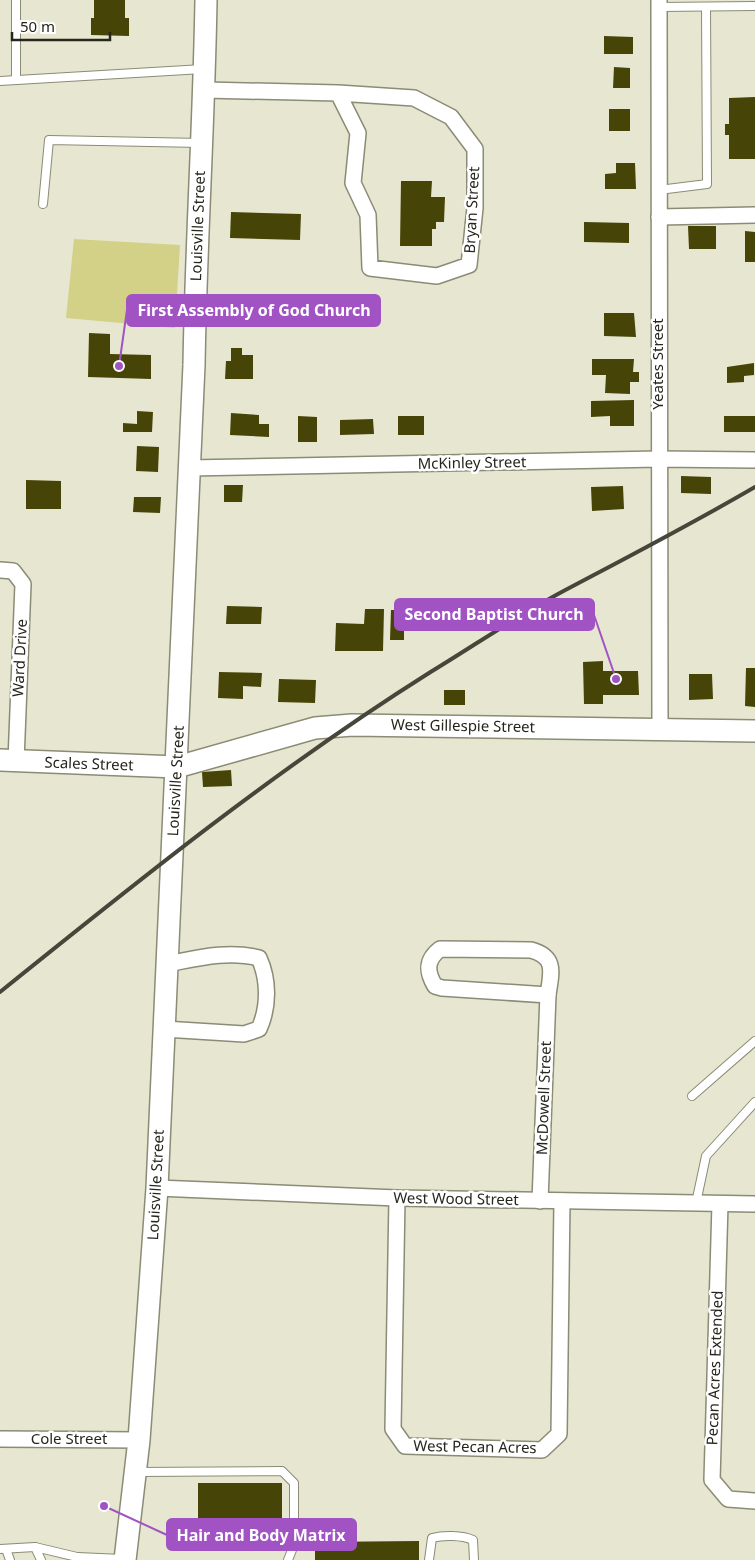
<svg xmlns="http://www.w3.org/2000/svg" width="755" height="1560" viewBox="0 0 755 1560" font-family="'Noto Sans',sans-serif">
<rect width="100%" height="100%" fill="#e7e7d1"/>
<path fill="#d3d187" d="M 74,239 L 180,245 L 175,328 L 66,318 Z"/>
<g fill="#464406">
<path d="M 94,0 L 125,0 L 125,18 L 129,18 L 129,36 L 91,35 L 91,18 L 94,18 Z"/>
<path d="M 604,36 L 633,37 L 633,54 L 604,54 Z"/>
<path d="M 614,67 L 630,68 L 630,88 L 613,88 Z"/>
<path d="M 755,97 L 755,159 L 729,159 L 729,135 L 725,135 L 725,124 L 729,124 L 729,98 Z"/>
<rect x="609" y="109" width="21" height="22"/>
<path d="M 616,163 L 635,163 L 636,189 L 605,189 L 605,174 L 616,173 Z"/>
<path d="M 401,181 L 432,181 L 431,197 L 445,197 L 444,222 L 436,222 L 436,229 L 432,229 L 432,246 L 400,246 Z"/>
<path d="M 231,212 L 301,214 L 300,240 L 230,238 Z"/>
<path d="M 584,222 L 629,223 L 629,243 L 584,242 Z"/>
<path d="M 688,226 L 716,226 L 716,249 L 689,249 Z"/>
<path d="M 745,231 L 755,232 L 755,262 L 745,262 Z"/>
<path d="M 227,296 L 298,299 L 296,326 L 225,323 Z"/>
<path d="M 604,313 L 634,313 L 636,337 L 604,336 Z"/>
<path d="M 89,333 L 110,334 L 110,354 L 151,355 L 151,379 L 88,377 Z"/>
<path d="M 231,348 L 242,348 L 242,355 L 253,355 L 253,379 L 225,379 L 226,361 L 231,361 Z"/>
<path d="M 592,359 L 634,359 L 633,372 L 639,372 L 639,382 L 630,382 L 630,394 L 605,393 L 606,375 L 592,375 Z"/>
<path d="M 754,363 L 754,375 L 744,376 L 744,382 L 727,383 L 727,367 Z"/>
<path d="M 634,400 L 634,426 L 610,426 L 610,416 L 591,417 L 591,401 Z"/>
<path d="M 137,411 L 153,412 L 152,432 L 123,432 L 123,423 L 137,424 Z"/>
<path d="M 231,413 L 259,415 L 259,424 L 269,424 L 269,437 L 230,435 Z"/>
<path d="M 298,416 L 317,417 L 317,442 L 298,442 Z"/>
<rect x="398" y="416" width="26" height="19"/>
<rect x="724" y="416" width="31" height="16"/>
<path d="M 373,419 L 374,434 L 340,435 L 340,420 Z"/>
<path d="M 137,446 L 159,447 L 158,472 L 136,471 Z"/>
<path d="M 681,476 L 711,477 L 711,494 L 681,493 Z"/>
<path d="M 26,480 L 61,481 L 61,509 L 26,509 Z"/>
<path d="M 224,485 L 243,485 L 242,502 L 224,502 Z"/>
<path d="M 623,486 L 624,509 L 592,511 L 591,487 Z"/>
<path d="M 134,497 L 161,497 L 160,513 L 133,512 Z"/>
<path d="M 227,606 L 262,607 L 261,624 L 226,624 Z"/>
<path d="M 365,609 L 384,609 L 383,651 L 335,651 L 336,623 L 364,624 Z"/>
<path d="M 391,610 L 404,610 L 404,640 L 390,640 Z"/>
<path d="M 603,661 L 603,671 L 638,671 L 639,695 L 603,695 L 603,704 L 584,704 L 583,662 Z"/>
<path d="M 746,668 L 755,668 L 755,707 L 745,706 Z"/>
<path d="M 219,672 L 262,673 L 261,687 L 243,686 L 243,699 L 218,698 Z"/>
<path d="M 689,674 L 712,674 L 713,699 L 689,700 Z"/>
<path d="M 279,679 L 316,680 L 315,703 L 278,702 Z"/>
<rect x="444" y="690" width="21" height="15"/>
<path d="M 231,770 L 232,786 L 203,787 L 202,772 Z"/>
<path d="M 198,1483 L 282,1483 L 282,1545 L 207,1546 L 198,1538 Z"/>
<path d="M 419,1541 L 419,1560 L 315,1560 L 315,1542 Z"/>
</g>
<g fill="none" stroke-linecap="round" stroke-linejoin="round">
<defs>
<g id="lane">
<path d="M 16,0 L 16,78"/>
<path d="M 659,7 L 755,6"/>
<path d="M 0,81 L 203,69"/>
<path d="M 659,190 L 707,184 L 706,7"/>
<path d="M 43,204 L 49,140 L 201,143"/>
<path d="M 692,1096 L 755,1041"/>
<path d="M 696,1203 L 706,1156 L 755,1102"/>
<path d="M 137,1472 L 282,1471 L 294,1483 L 294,1545 L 288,1560"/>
<path d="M 0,1549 L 35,1547"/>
<path d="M 6,1549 L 10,1560"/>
<path d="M 41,1560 L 35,1547 L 77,1557"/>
<path d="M 76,1560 L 77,1557 L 123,1559"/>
<path d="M 429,1560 L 432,1538 C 443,1535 462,1535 473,1540 L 474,1560"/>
</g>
<g id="street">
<path d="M 659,0 L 660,729"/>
<path d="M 205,90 L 338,93 L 414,98 L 451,117 L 475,149 L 475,208 L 469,265 L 437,276 L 370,268 L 368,215 L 353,183 L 358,133 L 338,93"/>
<path d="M 659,217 L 755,215"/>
<path d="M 189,468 L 658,459 L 755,460"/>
<path d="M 0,570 L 13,571 L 23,584 L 16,761"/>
<path d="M 440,949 L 531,950 C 557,957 551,973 548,995 L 442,988 L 435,986 C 426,971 426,960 440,949 Z"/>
<path d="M 164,1029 L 244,1034 L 259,1029 C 269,1007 269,980 259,958 C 228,950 198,958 167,964"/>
<path d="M 157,1188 L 397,1198 L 755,1204"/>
<path d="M 397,1198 L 393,1429 L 405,1446 L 542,1450 L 559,1434 L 562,1201"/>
<path d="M 540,1201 L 548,995"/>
<path d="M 720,1204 L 712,1480 L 728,1499 L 755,1501"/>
<path d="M 0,1439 L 139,1440"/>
</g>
<g id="secondary">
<path d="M 0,760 L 177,767 L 315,728 L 352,725 L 755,731"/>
<path d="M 125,1560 L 139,1440 L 157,1188 L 194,365 C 196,243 204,122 206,0"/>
</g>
</defs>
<use href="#lane" stroke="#8b8b76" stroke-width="10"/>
<use href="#street" stroke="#8b8b76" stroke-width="18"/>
<use href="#secondary" stroke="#8b8b76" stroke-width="24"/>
<use href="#lane" stroke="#fff" stroke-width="8"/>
<use href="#street" stroke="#fff" stroke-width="15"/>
<use href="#secondary" stroke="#fff" stroke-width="21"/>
<path stroke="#46463b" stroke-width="4" d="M 0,992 C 139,880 278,768 429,673 C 472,647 514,618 558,594 C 624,559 690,525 755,487"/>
</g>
<g text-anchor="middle" stroke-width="5" stroke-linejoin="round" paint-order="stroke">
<g font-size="15" fill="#26261d" stroke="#fff">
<text transform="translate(472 210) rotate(-87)" y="5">Bryan Street</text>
<text transform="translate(198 226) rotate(-88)" y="5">Louisville Street</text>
<text transform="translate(658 364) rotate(-90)" y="5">Yeates Street</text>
<text transform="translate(472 463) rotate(-1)" y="5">McKinley Street</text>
<text transform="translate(20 658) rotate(-87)" y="5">Ward Drive</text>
<text transform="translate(463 726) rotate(1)" y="5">West Gillespie Street</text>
<text transform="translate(89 764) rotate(2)" y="5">Scales Street</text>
<text transform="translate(176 781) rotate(-87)" y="5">Louisville Street</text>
<text transform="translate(544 1098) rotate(-88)" y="5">McDowell Street</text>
<text transform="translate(156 1185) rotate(-87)" y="5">Louisville Street</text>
<text transform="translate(456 1199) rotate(1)" y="5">West Wood Street</text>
<text transform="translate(715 1368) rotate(-88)" y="5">Pecan Acres Extended</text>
<text x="69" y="1444">Cole Street</text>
<text transform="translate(475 1447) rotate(1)" y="5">West Pecan Acres</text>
</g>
</g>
<path fill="none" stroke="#a153c4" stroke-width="2" d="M119 366L127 310M616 679L594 615M104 1506L167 1535"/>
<g fill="#a153c4" stroke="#fff" stroke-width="2">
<circle cx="119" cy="366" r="5"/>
<circle cx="616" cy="679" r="5"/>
<circle cx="104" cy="1506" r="5"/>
</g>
<g fill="#a153c4" stroke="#a153c4" stroke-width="2">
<rect x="127" y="295" width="253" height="31" rx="5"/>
<rect x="395" y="599" width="199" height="31" rx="5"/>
<rect x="167" y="1519" width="189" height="31" rx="5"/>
</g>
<g font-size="16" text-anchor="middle" font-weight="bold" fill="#fff">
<text x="254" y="316">First Assembly of God Church</text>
<text x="494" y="620">Second Baptist Church</text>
<text x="261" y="1541">Hair and Body Matrix</text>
</g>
<path d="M12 32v8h98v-8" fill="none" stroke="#26261d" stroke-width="2.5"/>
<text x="20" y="32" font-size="15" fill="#26261d" stroke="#ffffff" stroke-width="4" paint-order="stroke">50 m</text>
</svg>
